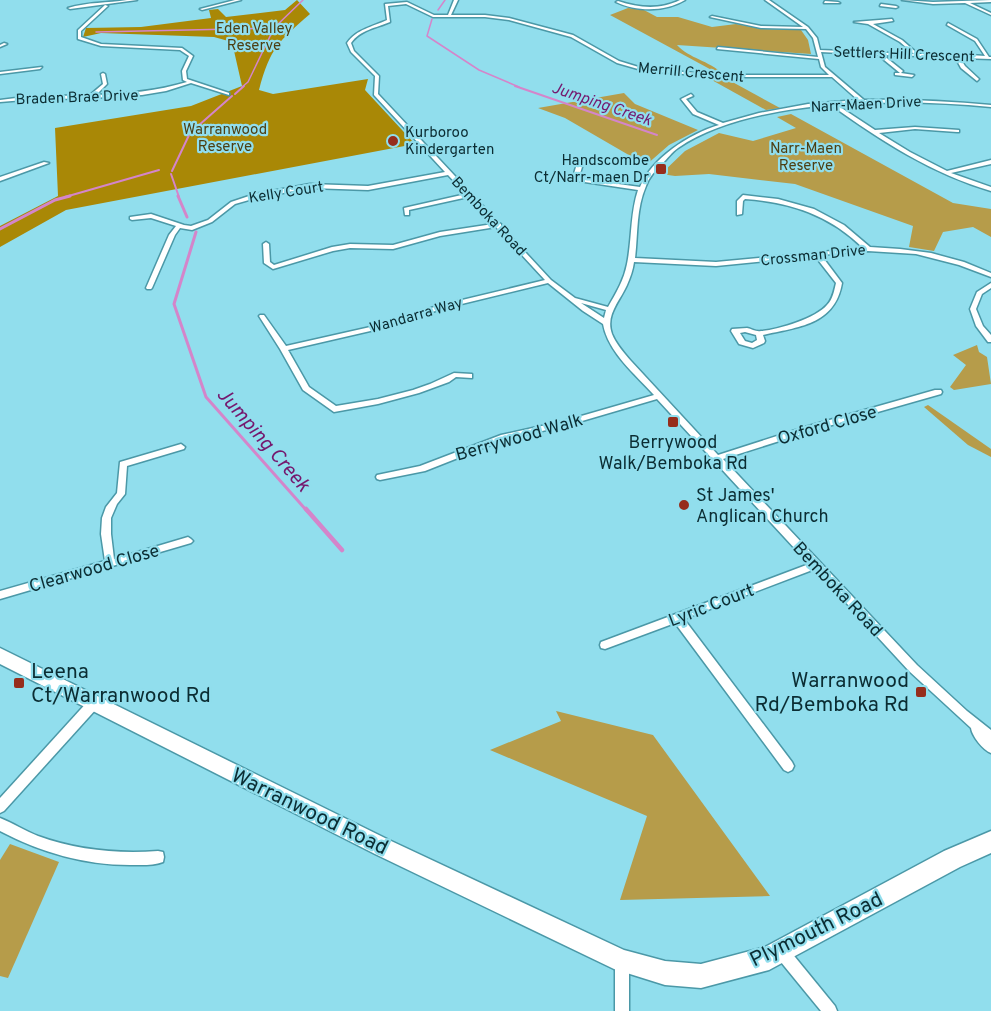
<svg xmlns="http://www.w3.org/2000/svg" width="991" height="1011" viewBox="0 0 991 1011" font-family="Overpass,sans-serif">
<rect width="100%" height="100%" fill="#91deed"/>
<g fill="#b69c4a">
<path d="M 628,8 L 644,10 L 657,17 L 678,17 L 712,27 L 736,24 L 762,29 L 801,30 L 808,40 L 811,54 L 677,45 C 690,59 708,60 723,74 L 719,74 L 610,15 Z"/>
<path d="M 710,79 L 727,79 L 780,108 L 766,110 Z"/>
<path d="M 624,93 L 635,104 L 698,130 L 669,145 L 646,165 L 565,118 L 538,108 Z"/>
<path d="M 791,114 L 953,203 L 991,209 L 991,237 L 973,227 L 943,232 L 934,251 L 909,247 L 913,226 L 795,184 L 709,174 L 675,176 L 661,174 L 685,151 L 719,133 L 753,141 L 796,128 L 777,117 Z"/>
<path d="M 977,345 L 979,352 L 987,357 L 991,384 L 954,390 L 950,387 L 966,365 L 953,355 Z"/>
<path d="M 928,405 L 991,449 L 991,457 L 968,445 L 924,407 Z"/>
<path d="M 556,711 L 653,735 L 770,896 L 620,900 L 647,816 L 490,750 L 561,721 Z"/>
<path d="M 10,844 L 59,862 L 8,978 L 0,976 L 0,860 Z"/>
</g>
<path fill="#a98806" d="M 297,0 L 310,14 C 279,41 270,48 259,90 L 273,94 L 368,79 L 365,90 L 415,144 L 66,210 L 0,247 L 0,226 L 58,196 L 55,128 L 191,106 L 242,86 L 232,42 L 214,37 L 101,33 L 83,37 L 86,28 L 141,27 L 211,18 L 209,10 L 218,9 L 226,17 L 285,10 Z"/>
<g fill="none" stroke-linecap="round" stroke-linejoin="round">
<g stroke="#d485ca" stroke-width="1.5">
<path d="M 438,10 L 445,0"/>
<path d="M 432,19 L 427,36 L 479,70 L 519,87"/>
<path d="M 96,32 L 274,28"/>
<path d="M 242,87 L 248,82 L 274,28 L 303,0"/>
</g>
<g stroke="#d485ca" stroke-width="2">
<path d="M 515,86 L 657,135"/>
<path d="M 235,94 L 244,86"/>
<path d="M 172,171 L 190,133 L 232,96"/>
<path d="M 171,174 L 179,197"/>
<path d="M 65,197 L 159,170"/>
</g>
<g stroke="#d485ca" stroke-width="3">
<path d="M 178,196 L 187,217"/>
<path d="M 0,229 L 55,200 L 70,196"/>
<path d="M 196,232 L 174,304 L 206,397 L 307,511"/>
</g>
<path stroke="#d485ca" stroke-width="4.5" d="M 306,509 L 342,550"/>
<defs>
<g id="street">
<path d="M 127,0 L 137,0 L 70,9 L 68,8 C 87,2 108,3 127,0 Z"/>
<path d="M 235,0 L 241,0 L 202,10 L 200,9 Z"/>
<path d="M 454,0 L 458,0 L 451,15 L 485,15 L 509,18 L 573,35 L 619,61 L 645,69 L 723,75 L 829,75 L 821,67 L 819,59 L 717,49 L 718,47 L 818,57 L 813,38 L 806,29 L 761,28 L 710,17 L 712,16 L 761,26 L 803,27 L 765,0 L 769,0 L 808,27 L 817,38 L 820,50 L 914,54 L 900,42 L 868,24 L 854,22 L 892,19 L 893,21 L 873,24 L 902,40 L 918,54 L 956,54 L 985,56 L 975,41 L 947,25 L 948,23 L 977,39 L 989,57 L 991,57 L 991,59 L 960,58 L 965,66 L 979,79 L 977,81 L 961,68 L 955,57 L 883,55 L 903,71 L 901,73 L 914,75 L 912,77 L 895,75 L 895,73 L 900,73 L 878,55 L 821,52 L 825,67 L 864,100 C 906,99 948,101 991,105 L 991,107 C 940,102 888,101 837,105 L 875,130 L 915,127 L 959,130 L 959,132 L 957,132 L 915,129 L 879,133 L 910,152 L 947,171 L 991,160 L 991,164 L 951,173 L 991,187 L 991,191 C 932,174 880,140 831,105 C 782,109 719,120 678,148 C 672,152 667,159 662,164 C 655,171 649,177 646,186 C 636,209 638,234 635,258 L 716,262 L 863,248 C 830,215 790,202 745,199 L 743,201 L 742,214 L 737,215 L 737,201 L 743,195 L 778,199 L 814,209 L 844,225 L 870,247 L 900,249 L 931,253 L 964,262 L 991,273 L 991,277 L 959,265 L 916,254 L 868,251 L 821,255 L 842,283 C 835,325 798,327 763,335 L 765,341 L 764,343 L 753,348 L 739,344 L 731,331 L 732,329 C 737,329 742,328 747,328 C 752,329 756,332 761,331 C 778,330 816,318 827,305 C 833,299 834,291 836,283 L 815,256 L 716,266 L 634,262 C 633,270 630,278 627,285 C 620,301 605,315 612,334 C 616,344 624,353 631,361 L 718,455 L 805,427 L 935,390 L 941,390 L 942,392 L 941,394 L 811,431 L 723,459 L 917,665 L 967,711 L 991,730 L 991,753 C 983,750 972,736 971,728 L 909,671 L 815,569 L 684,619 L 792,762 L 794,766 L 792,770 L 788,772 L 784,770 L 675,623 L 605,649 L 601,648 L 600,645 L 601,642 L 809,564 L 657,399 L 565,426 L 506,439 L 425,471 L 380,480 L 377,479 L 376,477 L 377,475 L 420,466 L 501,435 L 564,421 L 654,395 C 635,374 608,352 603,324 L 583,311 L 548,283 L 441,309 L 392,326 L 288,350 L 309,387 L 336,406 L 378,399 L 413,390 L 430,384 L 454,373 L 472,374 L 472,378 L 456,377 L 449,382 L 419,393 L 378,404 L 334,412 L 303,390 L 280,349 L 259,316 L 260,315 L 264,315 L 286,346 L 388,323 L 437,306 L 545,280 L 496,227 L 440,236 L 393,249 L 350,248 L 333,251 L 273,269 L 264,263 L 263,244 L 266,242 L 269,244 L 270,262 L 274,265 L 332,247 L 350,244 L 393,245 L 440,232 L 493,224 L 468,197 L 409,210 L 409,215 L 405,215 L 404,208 L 466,194 L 448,175 L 368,190 L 310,188 L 256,198 L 235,204 L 212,222 L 192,230 L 180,228 L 175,235 L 152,288 L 151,289 L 147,289 L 146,288 L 169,235 L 176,226 L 151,218 L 132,220 L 130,219 L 130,217 L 151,214 L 184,225 L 191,226 L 208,220 L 231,202 L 255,194 L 310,184 L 368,186 L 445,172 L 374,95 L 375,76 L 351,52 L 347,43 C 357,29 372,27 387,20 L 385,4 L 407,2 L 434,15 L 448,15 ZM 406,4 L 433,17 L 485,17 L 509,20 L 571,37 L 617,63 L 645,71 L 723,77 L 832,77 L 858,100 L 808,104 L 759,113 L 723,123 L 697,112 L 686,99 L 693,96 L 691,94 L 681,99 L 693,114 L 719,125 C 689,134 652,158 640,187 L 582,179 L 579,177 L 582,167 L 579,162 L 575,162 L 576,167 L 573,177 L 578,181 L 638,190 C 630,214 632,240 627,264 C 624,280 616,293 608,307 L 575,298 L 551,280 L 501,226 L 501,224 L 499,223 L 378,94 L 379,76 L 354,51 L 351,43 C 360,30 376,28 390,22 L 388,6 ZM 581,303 L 606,310 L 604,318 ZM 745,332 L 756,335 L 757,340 L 752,343 L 745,341 L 740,333 Z"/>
<path d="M 680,0 L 685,0 C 665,12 637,12 616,2 L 618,1 C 639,8 660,10 680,0 Z"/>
<path d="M 902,0 L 933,2 L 991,0 L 991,2 L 970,3 L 991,13 L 991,15 L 965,3 L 933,4 Z"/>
<path d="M 825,1 L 838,2 L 840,3 L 824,3 Z"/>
<path d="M 881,4 L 896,6 L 898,7 L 896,8 L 880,6 Z"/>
<path d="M 105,5 L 108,6 L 81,31 L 81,37 L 101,44 L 182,48 L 193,56 L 186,71 L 187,79 L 229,93 L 229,95 L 191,83 L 166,91 L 142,95 L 91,98 L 24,100 L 0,102 L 0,100 L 24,97 L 90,95 L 103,84 L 101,74 L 103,73 L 105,74 L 107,84 L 96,95 C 127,94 157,91 187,82 L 183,80 L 182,71 L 189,56 L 180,50 L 101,46 L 78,39 L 78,30 Z"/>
<path d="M 4,43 L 7,44 L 0,47 L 0,45 Z"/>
<path d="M 42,67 L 40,69 L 0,74 L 0,72 Z"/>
<path d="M 44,162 L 49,163 L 0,181 L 0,177 Z"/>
<path d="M 991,283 L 991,288 L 982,294 L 976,309 L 983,326 L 991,335 L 991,342 L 988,342 L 976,326 L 970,309 L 977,292 Z"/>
<path d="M 181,444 L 185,447 L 184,449 L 127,466 L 125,494 L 117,504 L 111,518 L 111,534 L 114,559 L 188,537 L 191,539 L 193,541 L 191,543 L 0,599 L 0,591 L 105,561 L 101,534 L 102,518 L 106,507 L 117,493 L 120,462 Z"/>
<path d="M 94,698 L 98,699 L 100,703 L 98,707 L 4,811 L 0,813 L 0,798 L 90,699 Z"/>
<path d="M 0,818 C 13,823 25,831 38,836 C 77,850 117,854 158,851 L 163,852 L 164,857 L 163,862 C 153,866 141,865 130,865 C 84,865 40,852 0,831 Z"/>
<path d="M 781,944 L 786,946 L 835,1006 L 837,1011 L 821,1011 L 776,956 L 774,951 L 776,946 Z"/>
<path d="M 622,954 L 627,956 L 629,961 L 629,1011 L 615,1011 L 615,961 L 617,956 Z"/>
</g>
<path id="primary" d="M 0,648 L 389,840 L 624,950 L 665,961 L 701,964 L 765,947 L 944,851 L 991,831 L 991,853 L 960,867 L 769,970 L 701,988 L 665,985 L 614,969 L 375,854 L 0,664 Z"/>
</defs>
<use href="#street" stroke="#4b98a7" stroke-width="3"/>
<use href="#primary" stroke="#4b98a7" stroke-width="3"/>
<use href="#street" fill="#fff" fill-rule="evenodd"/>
<use href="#primary" fill="#fff" fill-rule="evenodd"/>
</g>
<g fill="#962d1c" stroke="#91deed" stroke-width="2">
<circle cx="393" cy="141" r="6"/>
<rect x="655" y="163" width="12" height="12" rx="3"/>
<rect x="667" y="416" width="12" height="12" rx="3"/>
<circle cx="684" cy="505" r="6"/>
<rect x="13" y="677" width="12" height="12" rx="3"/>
<rect x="915" y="686" width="12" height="12" rx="3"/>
</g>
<g text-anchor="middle" stroke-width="4.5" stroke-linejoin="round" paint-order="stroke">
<g font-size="15" fill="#4d3f13" stroke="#91deed">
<text x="254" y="33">Eden Valley<tspan x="254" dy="17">Reserve</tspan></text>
<text x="225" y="134">Warranwood<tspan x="225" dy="17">Reserve</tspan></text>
<text x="806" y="153">Narr-Maen<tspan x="806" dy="17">Reserve</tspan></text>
</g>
<g font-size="15" fill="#0b2d33" stroke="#91deed">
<text transform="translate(904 54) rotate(2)" y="5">Settlers Hill Crescent</text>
<text transform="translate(691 72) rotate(5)" y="5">Merrill Crescent</text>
<text transform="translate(77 97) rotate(-2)" y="5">Braden Brae Drive</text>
<text transform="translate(866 104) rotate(-3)" y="5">Narr-Maen Drive</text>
<text transform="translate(286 192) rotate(-9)" y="5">Kelly Court</text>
<text transform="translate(489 216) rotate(47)" y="5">Bemboka Road</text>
<text transform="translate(813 255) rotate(-6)" y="5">Crossman Drive</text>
<text transform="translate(416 315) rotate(-16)" y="5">Wandarra Way</text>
</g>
<g font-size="15" fill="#0b2d33" stroke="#91deed" text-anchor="start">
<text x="405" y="137">Kurboroo<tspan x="405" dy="17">Kindergarten</tspan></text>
<text x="649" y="165" text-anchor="end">Handscombe<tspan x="649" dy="17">Ct/Narr-maen Dr</tspan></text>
</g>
<g font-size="16" font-style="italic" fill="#75186e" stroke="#91deed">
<text transform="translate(602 103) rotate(19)" y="6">Jumping Creek</text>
</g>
<g font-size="18" fill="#0b2d33" stroke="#91deed">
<text transform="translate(827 425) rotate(-16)" y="6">Oxford Close</text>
<text transform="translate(519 437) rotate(-16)" y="6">Berrywood Walk</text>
<text transform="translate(94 568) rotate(-16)" y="6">Clearwood Close</text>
<text transform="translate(838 589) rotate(47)" y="6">Bemboka Road</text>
<text transform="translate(711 605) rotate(-21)" y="6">Lyric Court</text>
</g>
<g font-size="18" fill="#0b2d33" stroke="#91deed">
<text x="673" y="448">Berrywood<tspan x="673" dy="21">Walk/Bemboka Rd</tspan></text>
<text x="696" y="501" text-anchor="start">St James'<tspan x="696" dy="21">Anglican Church</tspan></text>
</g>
<g font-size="20" font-style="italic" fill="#75186e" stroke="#91deed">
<text transform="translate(264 439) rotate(49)" y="7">Jumping Creek</text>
</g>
<g font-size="21" fill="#0b2d33" stroke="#91deed" text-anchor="start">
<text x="31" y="678">Leena<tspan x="31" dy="24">Ct/Warranwood Rd</tspan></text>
<text x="909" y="687" text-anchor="end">Warranwood<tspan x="909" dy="24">Rd/Bemboka Rd</tspan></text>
</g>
<g font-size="21" fill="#0b2d33" stroke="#91deed">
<text transform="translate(310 811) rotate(26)" y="7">Warranwood Road</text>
<text transform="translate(816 929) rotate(-26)" y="7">Plymouth Road</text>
</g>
</g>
</svg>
